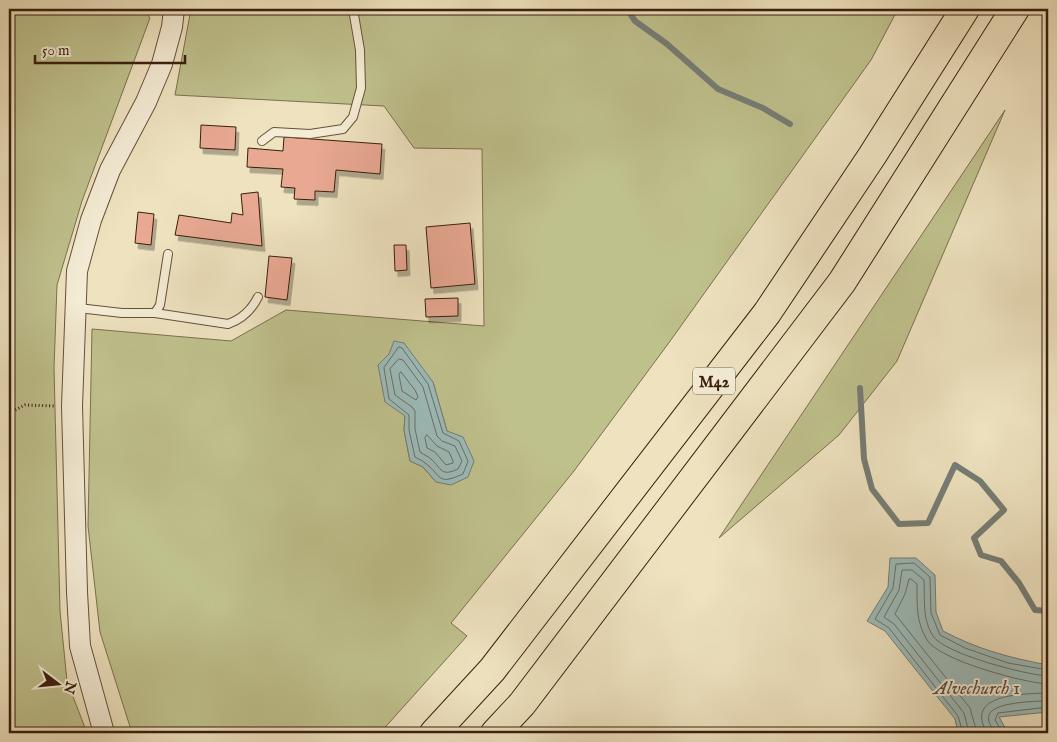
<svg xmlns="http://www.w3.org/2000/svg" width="1057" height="742" viewBox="0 0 1057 742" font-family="'IM FELL English',serif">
<defs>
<filter id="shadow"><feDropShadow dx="3" dy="5.5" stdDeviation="0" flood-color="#0004"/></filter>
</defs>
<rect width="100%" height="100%" fill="#eee2bf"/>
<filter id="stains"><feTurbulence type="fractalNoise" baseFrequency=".004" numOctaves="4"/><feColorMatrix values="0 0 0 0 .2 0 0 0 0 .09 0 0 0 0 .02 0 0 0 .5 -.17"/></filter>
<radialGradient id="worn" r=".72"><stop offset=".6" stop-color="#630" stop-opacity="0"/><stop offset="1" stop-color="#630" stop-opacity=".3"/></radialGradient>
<g fill="#bfc18d" stroke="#7c704e" fill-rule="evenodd">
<path d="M 14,9 L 144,9 L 150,18 L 82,201 L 57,285 L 54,368 L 60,611 L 67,681 L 87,733 L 9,733 L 9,10 Z"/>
<path d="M 191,9 L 898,9 L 871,60 L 668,344 L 574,471 L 451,623 L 467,636 L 380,733 L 132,733 L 100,632 L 88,526 L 92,329 L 231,341 L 286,310 L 484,326 L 482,149 L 414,148 L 384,106 L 175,95 ZM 389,354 L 433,382 L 447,431 L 436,482 L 423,467 L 410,461 L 404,430 L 405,416 L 378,365 Z"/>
<path d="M 1005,110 L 897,361 L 839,435 L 719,538 Z"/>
</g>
<g fill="#9cbcbb" stroke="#757d76">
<path d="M 394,341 L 404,343 L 433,382 L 447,431 L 463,437 L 474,461 L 468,477 L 451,485 L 436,482 L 423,467 L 410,461 L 404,430 L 405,416 L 385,402 L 378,365 L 389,354 Z"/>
<path d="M 890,558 L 916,558 L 935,575 L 936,612 L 943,631 C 977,649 1010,658 1048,665 L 1048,712 L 999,717 L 1008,733 L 958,733 L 955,719 L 885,631 L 867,621 L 888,587 Z"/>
</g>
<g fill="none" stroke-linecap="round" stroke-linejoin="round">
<g stroke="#6b6e64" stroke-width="1">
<path d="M 399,347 L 402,348 L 428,384 L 443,433 L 459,441 L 468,461 L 463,474 C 436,486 443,476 425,463 C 422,460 418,459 415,457 L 409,430 L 409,415 L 389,399 L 384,368 Z"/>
<path d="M 399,359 L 403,360 L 423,387 L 437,436 L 442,441 L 455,446 L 462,461 L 458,469 C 441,477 442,469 431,459 C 428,456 424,455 420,452 L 415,429 L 415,411 L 412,407 L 395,395 L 390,369 Z"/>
<path d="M 401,372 L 415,390 L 418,397 L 416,400 L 402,391 L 399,375 Z"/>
<path d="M 427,435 L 437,446 L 449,452 L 453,461 L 453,463 L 446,465 L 435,452 L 427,448 L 425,438 Z"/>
<path d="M 963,733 L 958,716 L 889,628 L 875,619 L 893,588 L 896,564 L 914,563 L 930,577 L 931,613 L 940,635 L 965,648 L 1008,663 L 1048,670"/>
<path d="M 969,733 L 964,713 L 894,624 L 884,617 L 899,590 L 902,570 L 912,570 L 924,580 C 925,599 922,619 933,636 C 945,654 1026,675 1048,676"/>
<path d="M 977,733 L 970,708 L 895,614 L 905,594 L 909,579 L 911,579 L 917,584 C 917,604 916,622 927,640 C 939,660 1024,683 1048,684"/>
<path d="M 987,733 C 963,693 1024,694 1048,693"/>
<path d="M 995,733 C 992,728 987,722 989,715 C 993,702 1036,701 1048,701"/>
<path d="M 1003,733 L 995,720 L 998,713 L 1048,707"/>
</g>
<g stroke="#757d76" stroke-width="6">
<path d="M 627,9 L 635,21 L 667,44 L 718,89 L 763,108 L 790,124"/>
<path d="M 860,388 L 864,459 L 872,489 L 899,524 L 928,523 L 955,465 L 980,481 L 1004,510 L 974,538 L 981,555 L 1001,561 L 1019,583 L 1035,610 L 1048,611"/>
</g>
</g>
<g fill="#e8a892" stroke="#3a1f0e" filter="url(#shadow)">
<path d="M 201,125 L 236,127 L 235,150 L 200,148 Z"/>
<path d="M 284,137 L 382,144 L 380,174 L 336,170 L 334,192 L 315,191 L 315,200 L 294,199 L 295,188 L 281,187 L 283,169 L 247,167 L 248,148 L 283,151 Z"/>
<path d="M 258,192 L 262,246 L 175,235 L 179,215 L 231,223 L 232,213 L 243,215 L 241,194 Z"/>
<path d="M 138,212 L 154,214 L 151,245 L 135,243 Z"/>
<path d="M 470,223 L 475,284 L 431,288 L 426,227 Z"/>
<path d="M 394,245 L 406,245 L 407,270 L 395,271 Z"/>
<path d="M 269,256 L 292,258 L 287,300 L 265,297 Z"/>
<path d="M 458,298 L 458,316 L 426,317 L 425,299 Z"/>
</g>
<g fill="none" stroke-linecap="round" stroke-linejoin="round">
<defs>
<g id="service">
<path d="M 262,141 L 274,132 L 310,134 L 343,129 L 353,117 L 361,88 L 360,50 L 353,9"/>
<path d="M 78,308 L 122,313 L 155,313 L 160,305 L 168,254"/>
<path d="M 155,313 L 228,324 C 242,319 251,311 258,297"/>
</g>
<path id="tertiary" d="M 104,733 L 80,646 L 77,592 L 72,406 L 77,271 L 91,220 L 110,170 L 146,102 L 162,64 L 172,27 L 174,9"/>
<g id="motorway">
<path d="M 434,733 L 492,670 L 767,313 L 872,156 L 965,9"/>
<path d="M 495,733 L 522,704 L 842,282 L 1015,9"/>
</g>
</defs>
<use href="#service" stroke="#67503a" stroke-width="10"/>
<use href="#tertiary" stroke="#67503a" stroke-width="22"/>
<use href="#motorway" stroke="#3a1f0e" stroke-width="30"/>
<path stroke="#3a1f0e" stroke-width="3" stroke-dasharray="1 2.5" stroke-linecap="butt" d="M 9,413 L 25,405 L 54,406"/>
<use href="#service" stroke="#f4ecd5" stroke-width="8"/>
<use href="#tertiary" stroke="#f4ecd5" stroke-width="20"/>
<use href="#motorway" stroke="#eee2bf" stroke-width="28"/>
</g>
<g text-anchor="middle" stroke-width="4" stroke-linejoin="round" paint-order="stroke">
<rect fill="#f4ecd5" stroke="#725c4a" stroke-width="1" x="693" y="367.5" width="42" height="27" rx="4"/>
<g font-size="16" font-weight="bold" fill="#3a1f0e">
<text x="714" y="387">M42</text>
</g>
<g font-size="19" font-style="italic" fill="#574e42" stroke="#f4ecd5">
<text x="977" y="694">Alvechurch 1</text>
</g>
</g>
<rect width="1057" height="742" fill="none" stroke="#eee2bf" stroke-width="30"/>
<rect x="10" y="10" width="1037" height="722" fill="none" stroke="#3a1f0e" stroke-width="2.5"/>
<rect x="15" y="15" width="1027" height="712" fill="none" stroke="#3a1f0e"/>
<g transform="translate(58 684) rotate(106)" stroke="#f4ecd5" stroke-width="4" paint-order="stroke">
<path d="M0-4L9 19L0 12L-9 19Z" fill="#3a1f0e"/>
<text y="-8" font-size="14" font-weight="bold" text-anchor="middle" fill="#3a1f0e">N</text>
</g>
<path d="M35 55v8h150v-8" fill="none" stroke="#3a1f0e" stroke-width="2.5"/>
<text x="42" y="55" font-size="15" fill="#3a1f0e" stroke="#f4ecd5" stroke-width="4" paint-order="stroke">50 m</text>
<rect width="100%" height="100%" filter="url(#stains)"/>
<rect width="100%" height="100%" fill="url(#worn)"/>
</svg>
